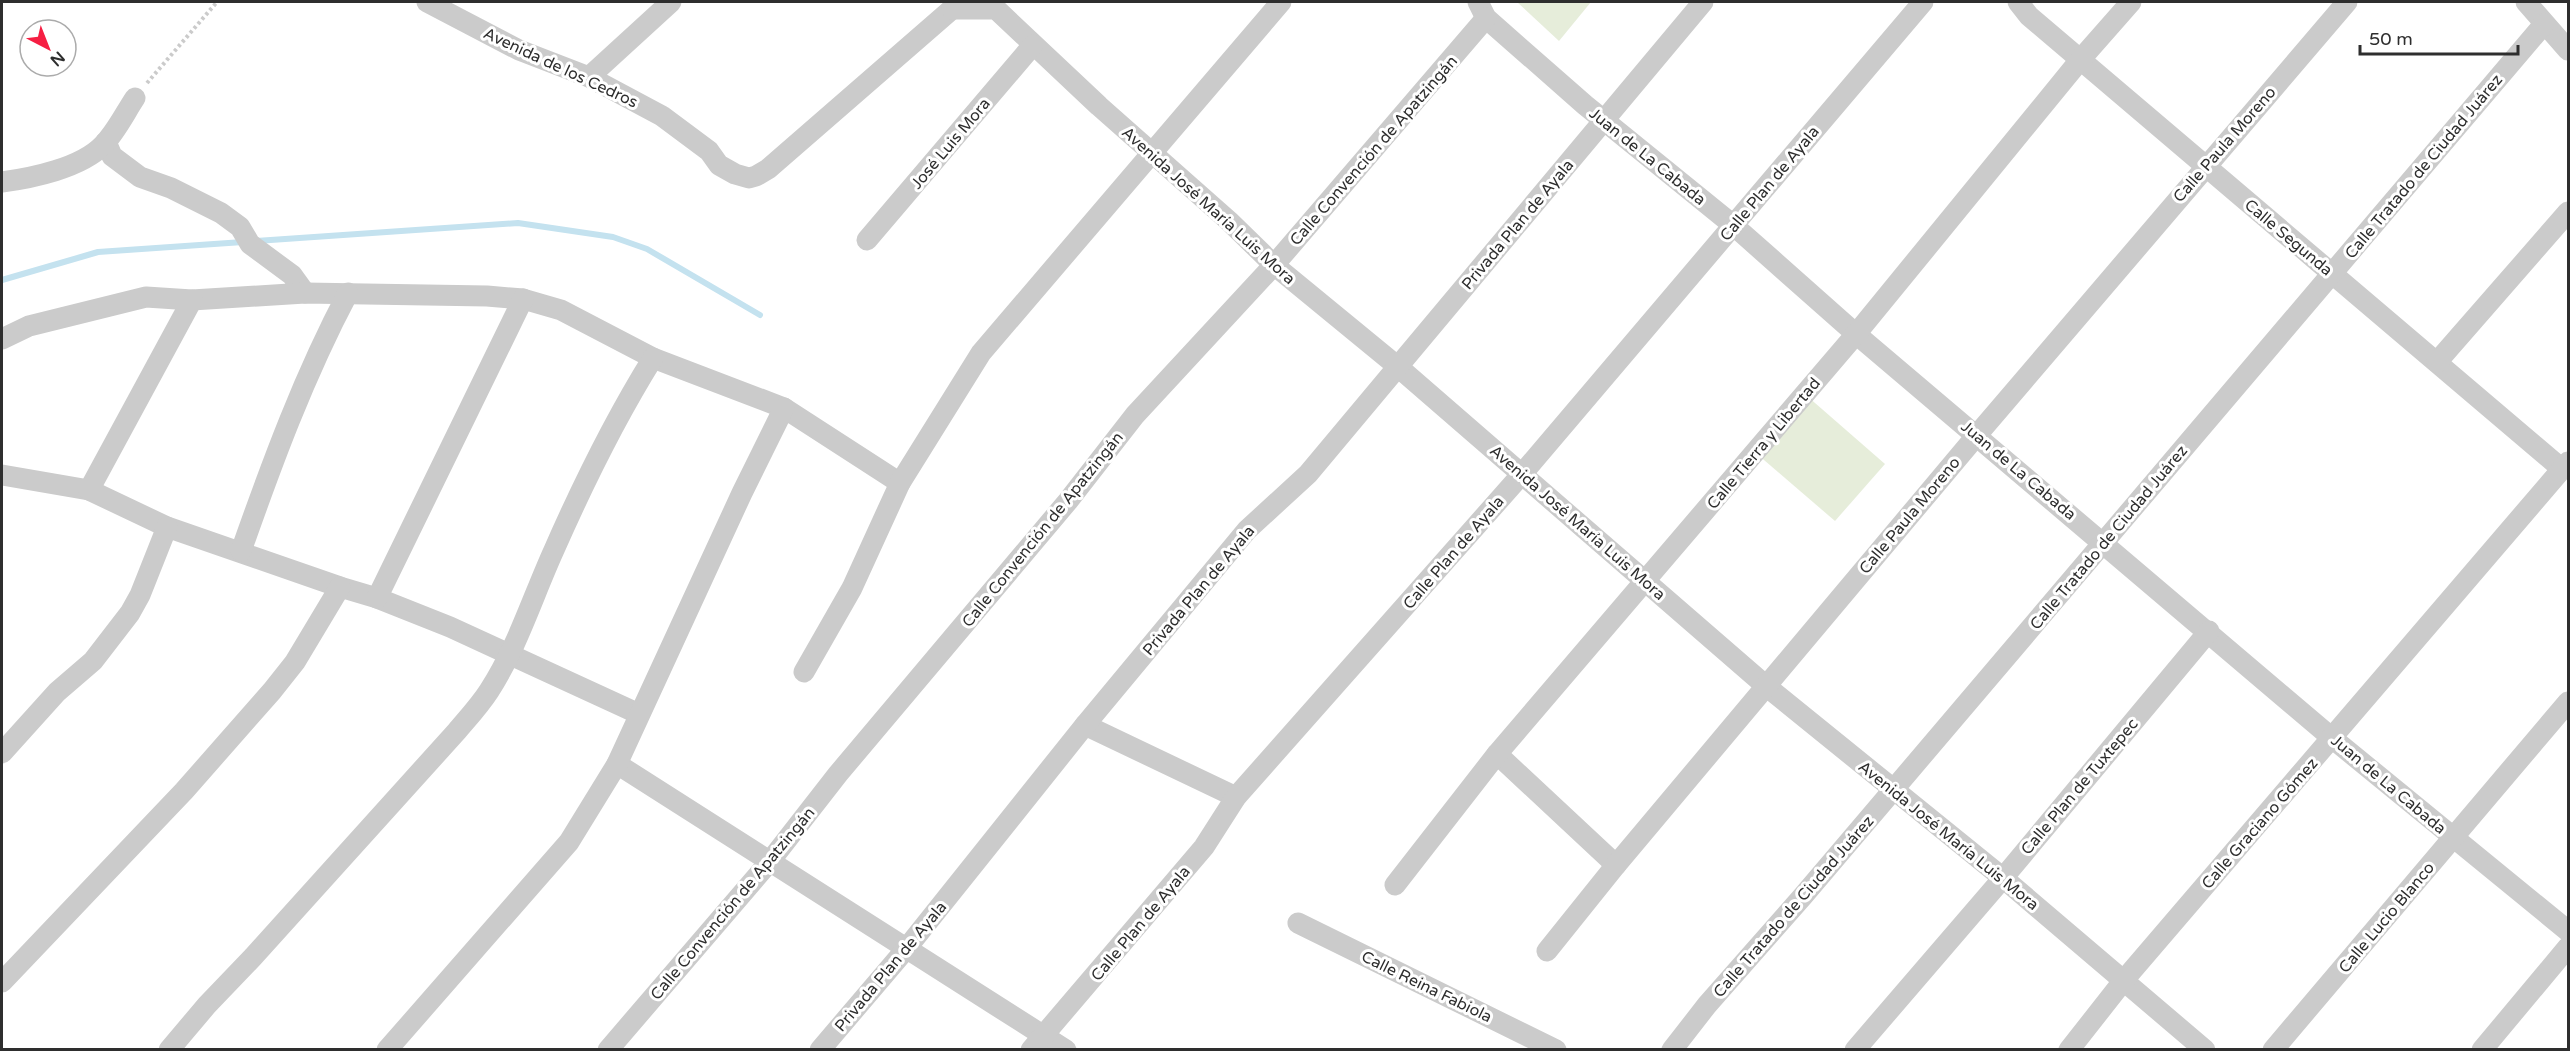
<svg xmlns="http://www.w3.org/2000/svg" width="2570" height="1051" viewBox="0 0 2570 1051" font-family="'Varela Round',sans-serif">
<rect width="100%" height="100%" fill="#fff"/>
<g fill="#e6edda">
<path d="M 1517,2 L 1591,2 L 1559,41 Z"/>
<path d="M 1807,396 L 1885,464 L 1835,521 L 1757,454 Z"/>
</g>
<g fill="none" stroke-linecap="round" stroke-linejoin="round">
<g stroke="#c4e2ef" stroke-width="6">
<path d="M 256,241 L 518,223 L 613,237 L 647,249 L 760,315"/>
<path d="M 2,280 L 98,252 L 243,242"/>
</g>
<path stroke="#cbcbcb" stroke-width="4" stroke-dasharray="3 3" stroke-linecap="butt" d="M 147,83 L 217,2"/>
<g stroke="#cbcbcb" stroke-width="21">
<path d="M 427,2 L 519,50 L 589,77 L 662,116 L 709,151 L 719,165 L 735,174 L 749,178 L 756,176 L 768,169 L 952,9"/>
<path d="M 1478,2 L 1486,18 L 1585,105 L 1733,225 L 1856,334 L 2332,738 L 2568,931"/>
<path d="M 2018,2 L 2029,16 L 2562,469"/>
<path d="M 2526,2 L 2568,50"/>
<path d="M 952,9 L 996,9 L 1099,106 L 1229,221 L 1274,265 L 1397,366 L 1766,686 L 2003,878 L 2205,1050"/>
<path d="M 589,77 L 671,2"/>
<path d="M 106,142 L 112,156 L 140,177 L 171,188 L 221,213 L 240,227 L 250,244 L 292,275 L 305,293"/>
<path d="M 2,182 C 32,178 81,168 103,145 C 116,132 125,113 135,98"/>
<path d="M 867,240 L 1033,45"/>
<path d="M 2,339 L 29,326 L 146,297 L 192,300 L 305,293 L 487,296 L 523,299 L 561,310 L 653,358 L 784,408 L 900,483"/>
<path d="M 2437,362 L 2568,212"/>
<path d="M 2,475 L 89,490 L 167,527 L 340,587 L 377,598 L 450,627 L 639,714"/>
<path d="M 89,490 L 192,300"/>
<path d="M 241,551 C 272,463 304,376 348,293"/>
<path d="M 377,598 L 523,299"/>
<path d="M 804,672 L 852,588 L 900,483 L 981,353 L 1281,2"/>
<path d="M 1085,725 L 1236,797"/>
<path d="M 2,753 L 57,692 L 93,661 L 130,613 L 140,595 L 167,527"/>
<path d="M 1497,754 L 1616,865"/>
<path d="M 617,764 L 1066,1050"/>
<path d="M 1395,885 L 1497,754 L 1856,334 L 2080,60 L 2131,2"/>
<path d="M 1298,923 L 1556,1050"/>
<path d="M 1547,951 L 1616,865 L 1977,435 L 2347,2"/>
<path d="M 2,982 L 184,791 L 272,691 L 295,662 L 340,587"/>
<path d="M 169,1050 L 207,1005 L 253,957 L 457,731 C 468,718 480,705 489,691 C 517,648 533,596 554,550 C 583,484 615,419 653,358"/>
<path d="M 387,1050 L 569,842 L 617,764 L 742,493 L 784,408"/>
<path d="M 608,1050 L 771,860 L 838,774 L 1068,501 L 1135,415 L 1274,265 L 1486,18"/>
<path d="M 820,1050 L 906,949 L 1085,725 L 1247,530 L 1308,474 L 1703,2"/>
<path d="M 1031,1050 L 1204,847 L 1236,797 L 1522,474 L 1923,2"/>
<path d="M 1672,1050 L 1707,1005 L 1803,896 L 2544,24"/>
<path d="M 1855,1050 L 2003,878 L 2209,631"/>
<path d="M 2069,1050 L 2124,980 L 2568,462"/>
<path d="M 2273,1050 L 2568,702"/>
<path d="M 2482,1050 L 2568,947"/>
</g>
</g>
<g text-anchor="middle" stroke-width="6" stroke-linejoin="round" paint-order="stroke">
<g font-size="16" fill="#2e2e2e" stroke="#fff">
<text transform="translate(561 67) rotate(25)" y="6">Avenida de los Cedros</text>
<text transform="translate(950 143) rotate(-50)" y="6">José Luis Mora</text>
<text transform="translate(2224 144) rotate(-49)" y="6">Calle Paula Moreno</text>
<text transform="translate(1373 150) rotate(-49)" y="6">Calle Convención de Apatzingán</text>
<text transform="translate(1648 156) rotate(39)" y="6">Juan de La Cabada</text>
<text transform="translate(2423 166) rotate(-50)" y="6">Calle Tratado de Ciudad Juárez</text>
<text transform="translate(1769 183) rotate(-50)" y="6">Calle Plan de Ayala</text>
<text transform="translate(1209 205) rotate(42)" y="6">Avenida José María Luis Mora</text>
<text transform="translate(1517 224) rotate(-50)" y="6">Privada Plan de Ayala</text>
<text transform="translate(2289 237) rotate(40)" y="6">Calle Segunda</text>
<text transform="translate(1763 443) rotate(-50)" y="6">Calle Tierra y Libertad</text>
<text transform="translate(2019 470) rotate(40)" y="6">Juan de La Cabada</text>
<text transform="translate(1909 515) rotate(-50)" y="6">Calle Paula Moreno</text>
<text transform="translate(1578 522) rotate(41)" y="6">Avenida José María Luis Mora</text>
<text transform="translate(1042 529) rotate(-51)" y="6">Calle Convención de Apatzingán</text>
<text transform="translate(2108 537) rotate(-50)" y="6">Calle Tratado de Ciudad Juárez</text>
<text transform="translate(1453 552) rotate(-49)" y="6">Calle Plan de Ayala</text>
<text transform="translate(1198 590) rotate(-50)" y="6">Privada Plan de Ayala</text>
<text transform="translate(2389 784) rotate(40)" y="6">Juan de La Cabada</text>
<text transform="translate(2079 786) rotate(-50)" y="6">Calle Plan de Tuxtepec</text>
<text transform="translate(2259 823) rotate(-49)" y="6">Calle Graciano Gómez</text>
<text transform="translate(1949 835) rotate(39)" y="6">Avenida José María Luis Mora</text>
<text transform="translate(732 903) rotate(-50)" y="6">Calle Convención de Apatzingán</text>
<text transform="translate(1793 906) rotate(-49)" y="6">Calle Tratado de Ciudad Juárez</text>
<text transform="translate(2386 917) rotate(-50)" y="6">Calle Lucio Blanco</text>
<text transform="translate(1140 923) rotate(-50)" y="6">Calle Plan de Ayala</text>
<text transform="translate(890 966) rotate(-50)" y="6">Privada Plan de Ayala</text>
<text transform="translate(1427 986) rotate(26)" y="6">Calle Reina Fabiola</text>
</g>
</g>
<rect width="2570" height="1051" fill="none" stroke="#2e2e2e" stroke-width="6"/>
<g transform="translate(48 48) rotate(138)"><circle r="28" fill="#ffffff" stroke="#ababab" stroke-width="1.5"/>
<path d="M0-4.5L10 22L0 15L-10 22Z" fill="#f61f43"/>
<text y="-9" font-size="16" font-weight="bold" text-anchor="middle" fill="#2e2e2e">N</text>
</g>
<path d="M2360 45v9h158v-9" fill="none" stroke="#2e2e2e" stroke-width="3"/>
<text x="2369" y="45" font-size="18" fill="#2e2e2e" stroke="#ffffff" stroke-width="4.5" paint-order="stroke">50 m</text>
</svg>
